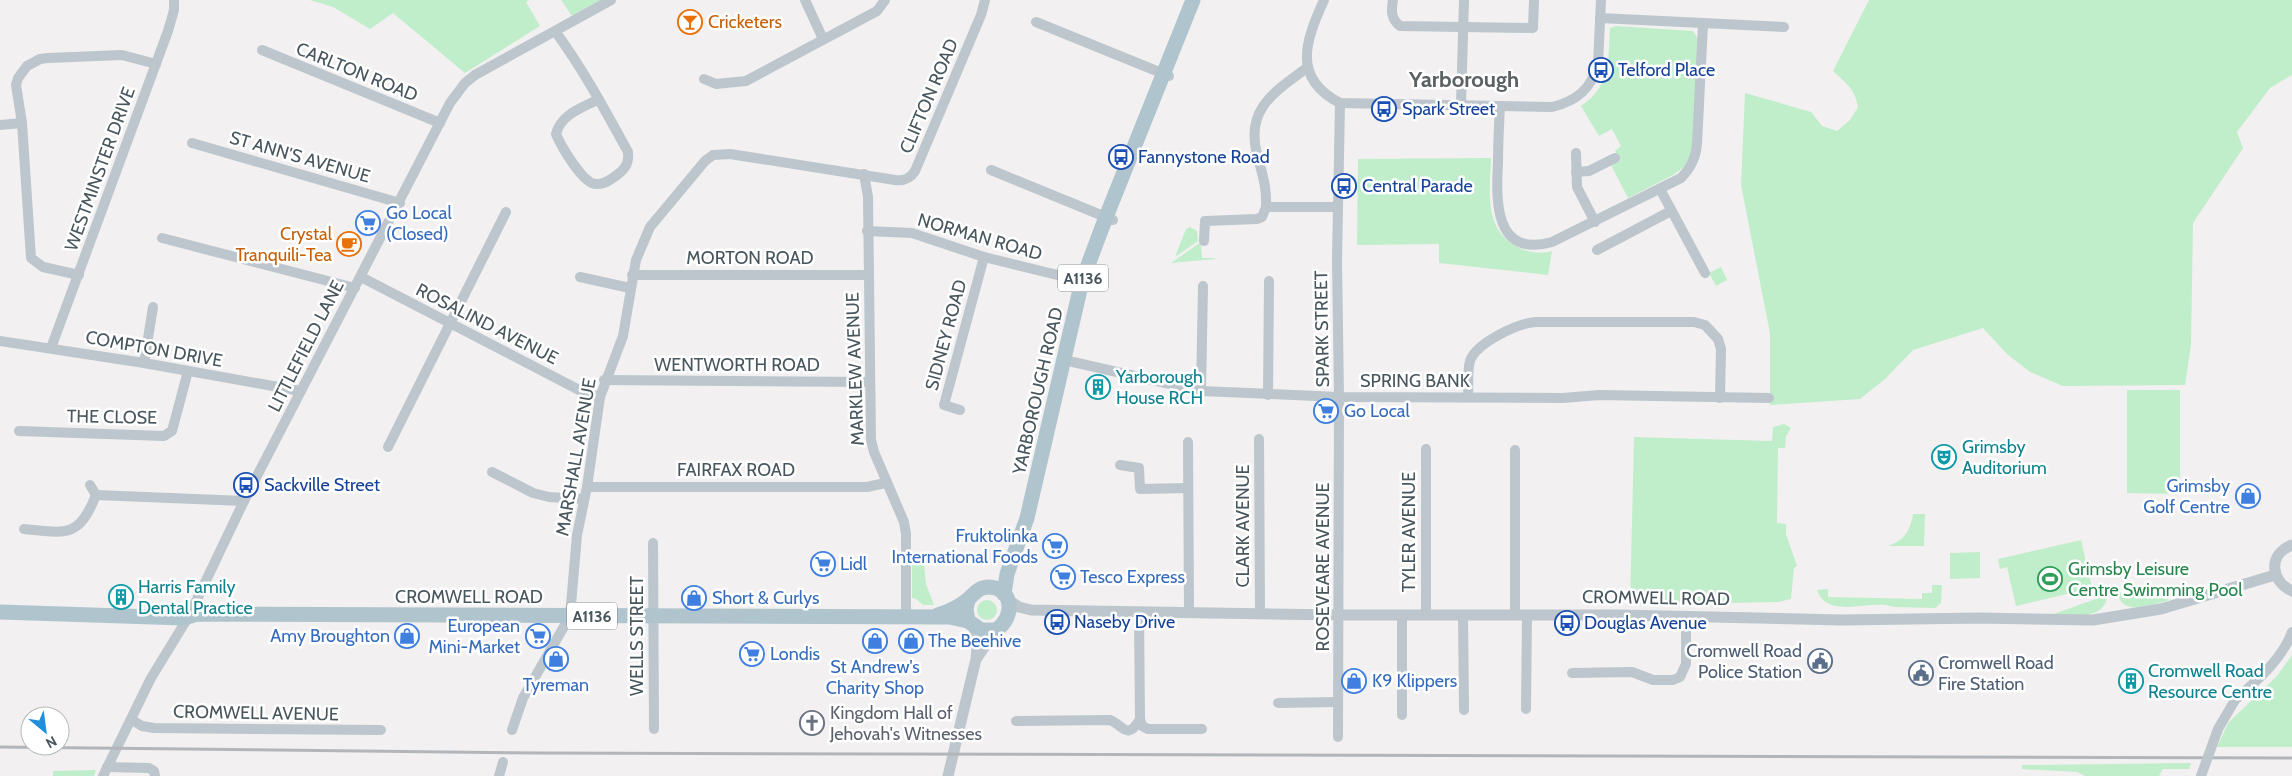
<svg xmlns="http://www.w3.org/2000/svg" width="2292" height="776" viewBox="0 0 2292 776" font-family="Cabin,sans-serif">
<rect width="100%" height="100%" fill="#f2f0f0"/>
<g fill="#c0eecb">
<path d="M 310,0 L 529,0 L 526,2 L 540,26 L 465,73 L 393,13 L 370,29 L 333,7 Z"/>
<path d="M 561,0 L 601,0 L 572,16 Z"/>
<path d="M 1869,0 L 2292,0 L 2292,75 L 2270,88 L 2237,132 L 2243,148 L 2193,223 L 2191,345 L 2185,385 L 2063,386 L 2030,372 L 2007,354 L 1983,328 L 1913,350 L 1885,379 L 1860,399 L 1770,405 L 1770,333 L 1741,185 L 1745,93 L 1811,112 L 1822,126 L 1837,131 L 1850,120 L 1858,107 C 1855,89 1846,83 1833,71 Z"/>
<path d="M 1616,26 L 1693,31 L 1698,39 L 1694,148 L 1684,167 L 1673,175 L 1628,198 L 1611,165 L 1620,160 L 1615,151 L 1621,146 L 1612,129 L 1599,136 L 1581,106 C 1611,86 1608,61 1610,28 Z"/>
<path d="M 1491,158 C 1490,191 1483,230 1518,247 C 1529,253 1541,254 1552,251 L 1548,275 L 1439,263 L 1439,244 L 1357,245 L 1358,159 Z"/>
<path d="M 1190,227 L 1197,231 L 1198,241 L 1175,257 L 1186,229 Z"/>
<path d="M 1201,242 L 1202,258 L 1215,258 L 1215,259 L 1171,263 Z"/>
<path d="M 1721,267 L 1727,280 L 1716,286 L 1709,273 Z"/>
<path d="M 2127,390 L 2180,390 L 2180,494 L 2127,493 Z"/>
<path d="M 1784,424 L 1791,428 L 1786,436 L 1785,448 L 1778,448 L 1777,523 L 1786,524 L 1786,534 L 1797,566 L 1794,568 L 1791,599 L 1778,602 L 1630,605 L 1634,437 L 1772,441 L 1773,427 Z"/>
<path d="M 1913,514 L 1925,514 L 1924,546 L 1888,546 C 1905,540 1910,531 1913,514 Z"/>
<path d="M 2081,540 L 2092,588 L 2016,606 L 2007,567 L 2000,569 L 1998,559 Z"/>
<path d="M 1980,552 L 1980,578 L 1950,579 L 1950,553 Z"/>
<path d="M 912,562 L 924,563 L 926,584 L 934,605 L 923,605 L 916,599 L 912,598 Z"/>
<path d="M 1932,585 L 1942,585 L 1941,603 L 1935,608 L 1894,607 C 1872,598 1828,621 1817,590 L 1828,589 L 1828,597 L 1922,599 L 1922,593 L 1932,593 Z"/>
<path d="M 2121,592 L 2170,597 L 2167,601 C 2152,604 2123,617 2118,594 Z"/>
<path d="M 2107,595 C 2106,622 2067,615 2048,616 Z"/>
<circle cx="987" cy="610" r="10"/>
<path d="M 2292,655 L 2292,747 L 2217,747 L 2228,723 L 2277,676 Z"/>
<path d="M 2191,763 L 2189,769 L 2163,769 L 2159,776 L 2085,776 L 2077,772 L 2022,769 L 2022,765 Z"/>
<path d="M 96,770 L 94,776 L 53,776 L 53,771 Z"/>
</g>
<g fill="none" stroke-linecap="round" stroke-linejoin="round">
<g stroke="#bcc6cc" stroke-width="10">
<path d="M 805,0 L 823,39"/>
<path d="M 1324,0 C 1306,40 1291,78 1340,103 L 1552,107 C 1577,101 1591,89 1598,64 L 1601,0"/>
<path d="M 1393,0 C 1391,11 1391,19 1400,26 L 1533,28 L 1534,0"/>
<path d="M 1600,18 L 1784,27"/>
<path d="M 1036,22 L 1169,76"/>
<path d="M 555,31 C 583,69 605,110 628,152 C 629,163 626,168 617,175 C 611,179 604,185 596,184 C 583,184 561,146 556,134 C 561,114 582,108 599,99"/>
<path d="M 262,50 L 440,123"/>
<path d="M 704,79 L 716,84 L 746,81 L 877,11 L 885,0"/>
<path d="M 1461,104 L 1464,0"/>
<path d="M 1500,106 C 1499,125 1498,144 1498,163 C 1496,201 1494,258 1552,242 L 1681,178 C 1691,168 1696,158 1697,144 L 1703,24"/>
<path d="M 0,125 L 22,123"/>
<path d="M 192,143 L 400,203"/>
<path d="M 1576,153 L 1577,187 L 1595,222"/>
<path d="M 991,170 L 1113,220"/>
<path d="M 1576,172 L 1589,171 L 1615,158"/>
<path d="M 864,174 L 868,197 L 871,440 L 874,452 L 904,522 L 906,534 L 906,617"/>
<path d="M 1660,189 L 1705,273"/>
<path d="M 1266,207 C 1267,186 1262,174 1257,154 C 1245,108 1276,91 1308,67"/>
<path d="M 867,231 L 912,233 L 984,257 L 1082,281"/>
<path d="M 162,238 L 355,288"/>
<path d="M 1204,241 L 1205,221 L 1257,219 L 1262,217 L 1266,207 L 1338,207"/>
<path d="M 1597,250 L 1671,211"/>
<path d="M 79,275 L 43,267 L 31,258 L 22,123 L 16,85 L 18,78 L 27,66 L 40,59 L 48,58 L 122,55 L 156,64"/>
<path d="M 632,275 L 867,275"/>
<path d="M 361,277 L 583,392 L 600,397"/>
<path d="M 580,277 L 630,288"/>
<path d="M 0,341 L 144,363 L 301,391"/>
<path d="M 51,348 L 168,31 L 174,10 L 174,0"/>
<path d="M 1064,360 L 1201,391 L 1339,397 L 1563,398 L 1599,395 L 1769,398"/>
<path d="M 144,363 L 153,307"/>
<path d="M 604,380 L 870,382"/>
<path d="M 1201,391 L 1203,286"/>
<path d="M 1268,395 L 1269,281"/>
<path d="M 1468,397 C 1469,386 1467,372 1470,361 C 1476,343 1518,323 1536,322 L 1694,322 L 1705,325 L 1718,339 L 1721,349 L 1720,398"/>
<path d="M 960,410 L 944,405 L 984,257"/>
<path d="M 19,431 L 164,436 L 172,431 L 188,371"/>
<path d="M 1259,439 L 1260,613"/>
<path d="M 1188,442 L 1189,612"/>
<path d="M 388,447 L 506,212"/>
<path d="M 1515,450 L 1515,614"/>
<path d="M 1120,465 L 1139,468 L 1140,489 L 1188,488"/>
<path d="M 492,472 L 533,493 L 549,497 L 584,499"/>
<path d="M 90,485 L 96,495"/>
<path d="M 587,487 L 867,487 L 885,483"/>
<path d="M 24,529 C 65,533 79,539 96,495 L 244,501"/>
<path d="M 653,543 L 654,729"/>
<path d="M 1139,613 L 1140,719 L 1142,726 L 1148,729 L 1202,729"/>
<path d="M 1426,615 L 1426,449"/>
<path d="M 1463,615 L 1464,710"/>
<path d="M 1572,673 L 1632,672 L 1653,680 L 1673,680 L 1680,677 L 1686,664 L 1686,617"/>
<path d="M 2235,700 C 2257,680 2281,661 2292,632"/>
<path d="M 1278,703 L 1337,702"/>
<path d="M 1526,709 L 1527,615"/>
<path d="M 1402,715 L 1402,615"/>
<path d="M 132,720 L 142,726 L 154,728 L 381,730"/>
<path d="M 1016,721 L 1110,720 C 1122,724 1127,742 1140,719"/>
<path d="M 512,730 L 523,698 L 570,616 L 577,535 L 587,487 L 600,397 L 623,336 L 636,260 L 650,227 L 705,161 L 713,155 L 730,154 L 895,180 C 904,181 910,179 915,171 L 981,15 L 985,0"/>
<path d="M 1338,737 L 1339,397 L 1337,260 L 1340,103"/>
<path d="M 107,767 L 149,768 L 154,771 L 155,776"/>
<path d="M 103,776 L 151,678 L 189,616 L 244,501 L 450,103 L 465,83 L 475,75 L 611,0"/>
<path d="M 499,776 L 503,762"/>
</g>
<g stroke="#bcc6cc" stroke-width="11">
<path d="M 2292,545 C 2268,554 2270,581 2292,591"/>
<path d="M 1008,600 L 1019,607 L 1031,610 L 1339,615 L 1619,615 L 1843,620 L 1979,618 L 2093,620 L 2161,609 L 2275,575"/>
<path d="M 977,658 L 996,630"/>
<path d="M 948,776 L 976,659 L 977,648 L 974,626"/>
</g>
<g stroke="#b0c4cd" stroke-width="15">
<path d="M 1004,594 L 1007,574 L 1027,518 L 1082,281 L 1106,217 L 1193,0"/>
<path d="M 0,612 L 184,618 L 197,614 L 949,617 L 968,621"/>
<path d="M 938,615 C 948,612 958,607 966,601 C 974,595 977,587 989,587 C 1014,588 1015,618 996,630 L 981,630 L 968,621 L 966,609 L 968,600"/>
</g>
<path stroke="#b2b6ba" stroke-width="3" d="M 0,747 L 540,753 L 2292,758"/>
<path stroke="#bcc6cc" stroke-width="10" d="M 2201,776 L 2218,729 L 2235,700"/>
</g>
<defs>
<symbol id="bar-ring" viewBox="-11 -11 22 22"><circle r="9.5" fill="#fff" stroke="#e8710a" stroke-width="1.5"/><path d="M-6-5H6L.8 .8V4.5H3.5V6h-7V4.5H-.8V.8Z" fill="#e8710a"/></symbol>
<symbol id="bus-ring" viewBox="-11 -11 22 22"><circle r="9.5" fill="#fff" stroke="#1a4fb4" stroke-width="1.5"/><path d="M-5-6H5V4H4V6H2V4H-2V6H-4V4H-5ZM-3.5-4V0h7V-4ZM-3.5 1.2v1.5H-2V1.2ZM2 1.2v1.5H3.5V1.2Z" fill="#1a4fb4"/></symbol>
<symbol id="supermarket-ring" viewBox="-11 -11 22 22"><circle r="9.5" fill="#fff" stroke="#3f7fe0" stroke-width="1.5"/><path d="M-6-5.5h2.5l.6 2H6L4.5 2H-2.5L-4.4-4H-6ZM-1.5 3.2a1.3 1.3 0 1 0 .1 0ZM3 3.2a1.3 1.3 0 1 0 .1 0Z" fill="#3f7fe0"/></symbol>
<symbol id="cafe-ring" viewBox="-11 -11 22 22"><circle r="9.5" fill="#fff" stroke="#e8710a" stroke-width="1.5"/><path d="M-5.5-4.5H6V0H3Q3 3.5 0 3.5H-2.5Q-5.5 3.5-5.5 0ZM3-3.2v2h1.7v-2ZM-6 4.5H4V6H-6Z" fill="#e8710a"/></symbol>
<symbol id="building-ring" viewBox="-11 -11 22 22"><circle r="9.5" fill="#fff" stroke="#0f9aa8" stroke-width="1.5"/><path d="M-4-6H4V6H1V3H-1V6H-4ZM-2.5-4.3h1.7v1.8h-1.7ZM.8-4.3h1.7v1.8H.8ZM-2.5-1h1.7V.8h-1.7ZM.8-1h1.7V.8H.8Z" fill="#0f9aa8"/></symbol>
<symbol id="theatre-ring" viewBox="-11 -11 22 22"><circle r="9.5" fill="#fff" stroke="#0f9aa8" stroke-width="1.5"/><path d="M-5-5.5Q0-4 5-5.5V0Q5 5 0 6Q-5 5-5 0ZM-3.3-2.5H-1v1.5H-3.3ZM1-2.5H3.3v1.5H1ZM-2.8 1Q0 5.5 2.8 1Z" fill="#0f9aa8"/></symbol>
<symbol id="shop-ring" viewBox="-11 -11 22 22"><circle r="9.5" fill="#fff" stroke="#3f7fe0" stroke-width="1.5"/><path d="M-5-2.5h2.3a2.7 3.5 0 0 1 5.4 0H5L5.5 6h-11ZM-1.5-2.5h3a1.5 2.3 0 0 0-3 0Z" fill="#3f7fe0"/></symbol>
<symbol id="stadium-ring" viewBox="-11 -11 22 22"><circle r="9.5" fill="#fff" stroke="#2e9e5b" stroke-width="1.5"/><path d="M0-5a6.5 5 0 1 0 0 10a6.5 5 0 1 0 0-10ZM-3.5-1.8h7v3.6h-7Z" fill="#2e9e5b"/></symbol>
<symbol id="civic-ring" viewBox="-11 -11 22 22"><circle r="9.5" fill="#fff" stroke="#5c6f8a" stroke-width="1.5"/><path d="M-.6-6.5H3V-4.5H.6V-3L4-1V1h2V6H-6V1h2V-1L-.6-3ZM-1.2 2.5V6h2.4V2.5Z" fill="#5c6f8a"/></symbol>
<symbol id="church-ring" viewBox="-11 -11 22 22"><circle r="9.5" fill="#fff" stroke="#6b7280" stroke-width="1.5"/><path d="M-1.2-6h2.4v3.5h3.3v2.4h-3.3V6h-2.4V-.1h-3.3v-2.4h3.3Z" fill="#6b7280"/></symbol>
</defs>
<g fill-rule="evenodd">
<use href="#bar-ring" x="676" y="8" width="28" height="28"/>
<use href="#bus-ring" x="1587" y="56" width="28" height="28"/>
<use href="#bus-ring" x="1370" y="95" width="28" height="28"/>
<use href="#bus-ring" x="1107" y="143" width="28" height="28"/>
<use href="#bus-ring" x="1330" y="172" width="28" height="28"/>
<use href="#supermarket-ring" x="354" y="209" width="28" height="28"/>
<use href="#cafe-ring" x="335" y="230" width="28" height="28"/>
<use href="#building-ring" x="1084" y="373" width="28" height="28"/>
<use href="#supermarket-ring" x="1312" y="397" width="28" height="28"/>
<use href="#theatre-ring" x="1930" y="443" width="28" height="28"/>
<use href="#bus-ring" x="232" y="471" width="28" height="28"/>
<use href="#shop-ring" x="2234" y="482" width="28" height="28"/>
<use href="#supermarket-ring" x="1041" y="532" width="28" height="28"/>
<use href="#supermarket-ring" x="809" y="550" width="28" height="28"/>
<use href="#supermarket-ring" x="1049" y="563" width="28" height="28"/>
<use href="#stadium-ring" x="2036" y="565" width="28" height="28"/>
<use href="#building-ring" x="107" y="583" width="28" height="28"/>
<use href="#shop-ring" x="680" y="584" width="28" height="28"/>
<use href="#bus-ring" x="1043" y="608" width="28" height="28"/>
<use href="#bus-ring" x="1553" y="609" width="28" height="28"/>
<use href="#shop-ring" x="393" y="622" width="28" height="28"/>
<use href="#supermarket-ring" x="524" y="622" width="28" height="28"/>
<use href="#shop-ring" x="861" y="627" width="28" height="28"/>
<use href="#shop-ring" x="897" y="627" width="28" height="28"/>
<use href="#supermarket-ring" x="738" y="640" width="28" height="28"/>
<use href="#shop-ring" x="542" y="645" width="28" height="28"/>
<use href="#civic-ring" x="1806" y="647" width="28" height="28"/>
<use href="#civic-ring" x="1907" y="659" width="28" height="28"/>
<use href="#shop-ring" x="1340" y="667" width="28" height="28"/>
<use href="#building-ring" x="2117" y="667" width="28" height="28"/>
<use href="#church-ring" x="798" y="709" width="28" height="28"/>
</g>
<g text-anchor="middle" stroke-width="5" stroke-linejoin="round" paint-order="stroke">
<g fill="#fff" stroke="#7f898e" stroke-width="1">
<rect x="1058" y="264.5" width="50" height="27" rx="4"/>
<rect x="567" y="602.5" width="50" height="27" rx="4"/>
</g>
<g font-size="16" font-weight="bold" fill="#48565d">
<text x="1083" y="284">A1136</text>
<text x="592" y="622">A1136</text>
</g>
<g font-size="18" fill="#c56008" stroke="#fff" text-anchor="start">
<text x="708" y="28">Cricketers</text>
<text x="332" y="240" text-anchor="end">Crystal<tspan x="332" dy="21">Tranquili-Tea</tspan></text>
</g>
<g font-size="18" fill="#164399" stroke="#fff" text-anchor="start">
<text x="1618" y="76">Telford Place</text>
<text x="1402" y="115">Spark Street</text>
<text x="1138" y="163">Fannystone Road</text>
<text x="1362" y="192">Central Parade</text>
<text x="264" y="491">Sackville Street</text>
<text x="1074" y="628">Naseby Drive</text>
<text x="1584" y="629">Douglas Avenue</text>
</g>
<g font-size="18" fill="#48565d" stroke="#fff">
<text transform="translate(357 72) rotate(22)" y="6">CARLTON ROAD</text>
<text transform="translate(929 96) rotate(-67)" y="6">CLIFTON ROAD</text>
<text transform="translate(300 157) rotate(16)" y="6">ST ANN'S AVENUE</text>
<text transform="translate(100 169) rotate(-70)" y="6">WESTMINSTER DRIVE</text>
<text transform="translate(980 237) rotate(16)" y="6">NORMAN ROAD</text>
<text x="750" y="264">MORTON ROAD</text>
<text transform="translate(487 324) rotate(27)" y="6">ROSALIND AVENUE</text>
<text transform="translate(1322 329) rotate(-91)" y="6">SPARK STREET</text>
<text transform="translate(946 335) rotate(-75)" y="6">SIDNEY ROAD</text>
<text transform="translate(306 346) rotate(-63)" y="6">LITTLEFIELD LANE</text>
<text transform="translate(154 349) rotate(10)" y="6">COMPTON DRIVE</text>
<text x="737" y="371">WENTWORTH ROAD</text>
<text transform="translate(855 369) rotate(-92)" y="6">MARKLEW AVENUE</text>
<text x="1415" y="387">SPRING BANK</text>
<text transform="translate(1038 391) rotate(-77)" y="6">YARBOROUGH ROAD</text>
<text transform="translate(112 417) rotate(1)" y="6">THE CLOSE</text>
<text transform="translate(576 457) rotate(-80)" y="6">MARSHALL AVENUE</text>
<text x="736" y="476">FAIRFAX ROAD</text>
<text transform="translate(1243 526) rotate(-90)" y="6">CLARK AVENUE</text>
<text transform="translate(1409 532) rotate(-90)" y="6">TYLER AVENUE</text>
<text transform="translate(1323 567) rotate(-90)" y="6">ROSEVEARE AVENUE</text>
<text x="469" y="603">CROMWELL ROAD</text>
<text transform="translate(1656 598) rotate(1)" y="6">CROMWELL ROAD</text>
<text transform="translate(637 636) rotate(-90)" y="6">WELLS STREET</text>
<text transform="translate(256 713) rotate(1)" y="6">CROMWELL AVENUE</text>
</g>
<g font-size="18" fill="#366cbe" stroke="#fff" text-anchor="start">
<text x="386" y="219">Go Local<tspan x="386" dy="21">(Closed)</tspan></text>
<text x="1344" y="417">Go Local</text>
<text x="2230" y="492" text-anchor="end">Grimsby<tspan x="2230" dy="21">Golf Centre</tspan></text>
<text x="1038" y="542" text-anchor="end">Fruktolinka<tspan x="1038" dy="21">International Foods</tspan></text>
<text x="840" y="570">Lidl</text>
<text x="1080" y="583">Tesco Express</text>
<text x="712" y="604">Short &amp; Curlys</text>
<text x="520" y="632" text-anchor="end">European<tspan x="520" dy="21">Mini-Market</tspan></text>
<text x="390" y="642" text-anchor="end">Amy Broughton</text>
<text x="928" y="647">The Beehive</text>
<text x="770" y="660">Londis</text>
<text x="875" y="673" text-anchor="middle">St Andrew's<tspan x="875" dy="21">Charity Shop</tspan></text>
<text x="1372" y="687">K9 Klippers</text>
<text x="556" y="691" text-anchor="middle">Tyreman</text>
</g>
<g font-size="18" fill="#0d838f" stroke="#fff" text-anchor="start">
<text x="1116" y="383">Yarborough<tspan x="1116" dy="21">House RCH</tspan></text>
<text x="1962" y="453">Grimsby<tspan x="1962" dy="21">Auditorium</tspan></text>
<text x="138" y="593">Harris Family<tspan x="138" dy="21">Dental Practice</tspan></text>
<text x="2148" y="677">Cromwell Road<tspan x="2148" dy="21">Resource Centre</tspan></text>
</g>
<g font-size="18" fill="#27864d" stroke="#fff" text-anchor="start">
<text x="2068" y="575">Grimsby Leisure<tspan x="2068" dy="21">Centre Swimming Pool</tspan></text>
</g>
<g font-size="18" fill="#4e5e75" stroke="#fff" text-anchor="end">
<text x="1802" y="657">Cromwell Road<tspan x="1802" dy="21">Police Station</tspan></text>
<text x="1938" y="669" text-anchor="start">Cromwell Road<tspan x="1938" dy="21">Fire Station</tspan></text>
</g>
<g font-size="18" fill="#5b616d" stroke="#fff" text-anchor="start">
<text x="830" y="719">Kingdom Hall of<tspan x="830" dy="21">Jehovah's Witnesses</tspan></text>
</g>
<g font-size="22" font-weight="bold" fill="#5c6164" stroke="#fff">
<text x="1464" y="87">Yarborough</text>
</g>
</g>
<g transform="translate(45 731) rotate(151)"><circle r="24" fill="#ffffff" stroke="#b6bbbe"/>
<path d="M0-4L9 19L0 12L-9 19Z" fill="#1f8fdd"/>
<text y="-8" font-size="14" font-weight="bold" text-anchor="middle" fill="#48565d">N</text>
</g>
</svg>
